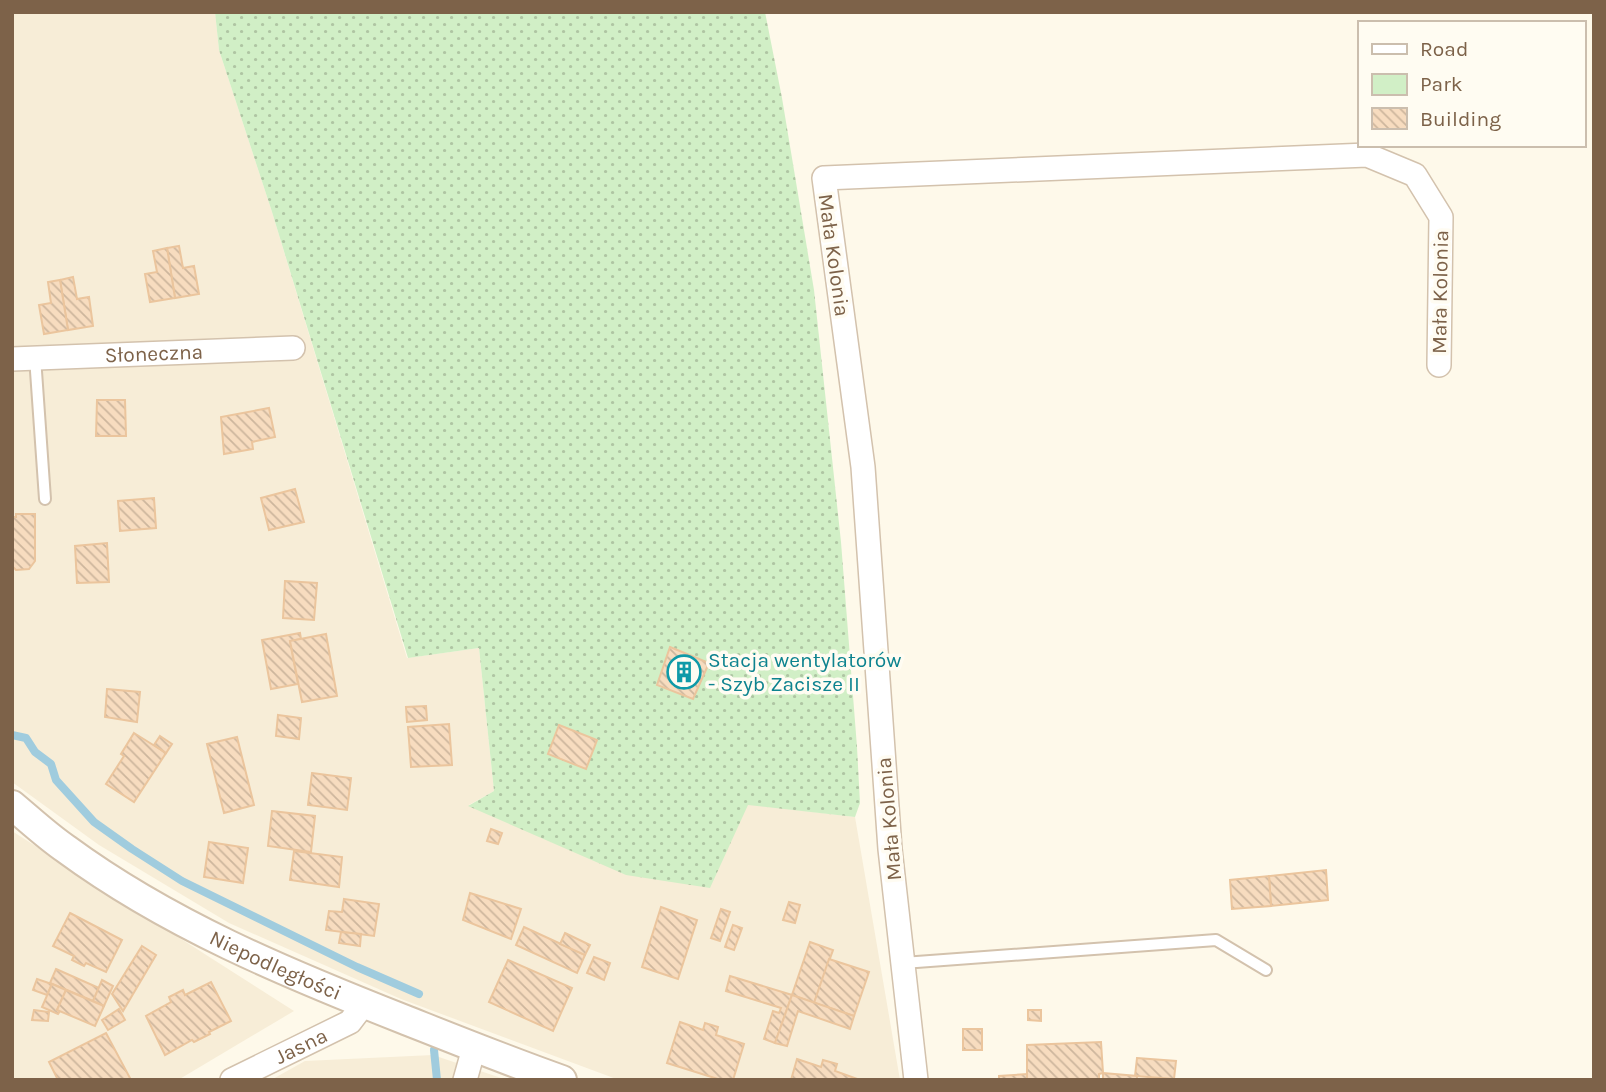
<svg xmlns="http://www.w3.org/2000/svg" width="1606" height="1092" viewBox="0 0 1606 1092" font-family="Karla,sans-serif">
<defs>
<pattern id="green-dots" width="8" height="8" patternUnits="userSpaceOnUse" patternTransform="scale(1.75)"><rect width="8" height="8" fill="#d1efc6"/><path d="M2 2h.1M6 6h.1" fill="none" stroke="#afc5a3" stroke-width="1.8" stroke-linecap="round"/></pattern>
<pattern id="building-back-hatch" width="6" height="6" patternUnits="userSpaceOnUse" patternTransform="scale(1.75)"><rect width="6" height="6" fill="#f7dcbf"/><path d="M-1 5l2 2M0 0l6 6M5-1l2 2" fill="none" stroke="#cdb69d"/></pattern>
</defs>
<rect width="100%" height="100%" fill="#fef9ea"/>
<g fill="#f7edd7">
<path d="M 12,12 L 215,12 L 219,50 L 272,212 L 407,658 L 479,648 L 494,791 L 469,805 L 748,804 L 855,817 L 900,1080 L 619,1080 L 401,999 L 229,923 L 99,845 L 12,782 Z"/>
<path d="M 12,831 L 294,1011 L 178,1080 L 12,1080 Z"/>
<path d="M 433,1055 L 507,1080 L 271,1080 L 305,1061 Z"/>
</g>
<path fill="url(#green-dots)" d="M 215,12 L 765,12 L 782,98 L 814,290 L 841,542 L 857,747 L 860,803 L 855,817 L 748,805 L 710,888 L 626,875 L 468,806 L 494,791 L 479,648 L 408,658 L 272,212 L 219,50 Z"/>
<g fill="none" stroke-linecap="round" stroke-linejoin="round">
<g stroke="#a0ccde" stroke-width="8">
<path d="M 12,735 L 26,738 L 35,752 L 51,764 L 56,780 L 94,822 L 132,849 L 182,881 L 357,967 L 419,994"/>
<path d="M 434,1050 L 437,1080"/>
</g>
</g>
<g fill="url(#building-back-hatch)" stroke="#ebc59d" stroke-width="2">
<path d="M 179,246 L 183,268 L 194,266 L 199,294 L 175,298 L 167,248 Z"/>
<path d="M 167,248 L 175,298 L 150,302 L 145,274 L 157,272 L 153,251 Z"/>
<path d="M 73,277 L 77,299 L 89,297 L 93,326 L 68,330 L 60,280 Z"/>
<path d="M 60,280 L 68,330 L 44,334 L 39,305 L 51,303 L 48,282 Z"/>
<path d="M 97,400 L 125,400 L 126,436 L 96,436 Z"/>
<path d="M 269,408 L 275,437 L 252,442 L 253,449 L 224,454 L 221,417 Z"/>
<path d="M 295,489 L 304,522 L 269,530 L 261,498 Z"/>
<path d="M 154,498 L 156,528 L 120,531 L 118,501 Z"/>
<path d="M 16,514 L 35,514 L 35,561 L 29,569 L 16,570 L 12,566 L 12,517 L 16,517 Z"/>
<path d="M 107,543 L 109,582 L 77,583 L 75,546 Z"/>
<path d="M 285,581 L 317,583 L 314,620 L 283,618 Z"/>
<path d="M 300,633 L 301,639 L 290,641 L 298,684 L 271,689 L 262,640 Z"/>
<path d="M 326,634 L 337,696 L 302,702 L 290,641 Z"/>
<path d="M 670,647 L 709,663 L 693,699 L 657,685 Z"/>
<path d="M 107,689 L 140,692 L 137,722 L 105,717 Z"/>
<path d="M 426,706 L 427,720 L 407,722 L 406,707 Z"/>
<path d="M 278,715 L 301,718 L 299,739 L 276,736 Z"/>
<path d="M 449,724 L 452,765 L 411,767 L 408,727 Z"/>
<path d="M 559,725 L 597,740 L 586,769 L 548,754 Z"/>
<path d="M 134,733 L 166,753 L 134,802 L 106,784 L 124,756 L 121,754 Z"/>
<path d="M 160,736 L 172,744 L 166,753 L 154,745 Z"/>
<path d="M 237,737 L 254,805 L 224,813 L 207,744 Z"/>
<path d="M 312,773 L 351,778 L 347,810 L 308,805 Z"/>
<path d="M 272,811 L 315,816 L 311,852 L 268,846 Z"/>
<path d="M 491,829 L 502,833 L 498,844 L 487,841 Z"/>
<path d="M 209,842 L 248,848 L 243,883 L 204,877 Z"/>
<path d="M 294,851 L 342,857 L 339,887 L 290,880 Z"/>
<path d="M 1326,870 L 1328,900 L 1271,906 L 1269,876 Z"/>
<path d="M 1269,876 L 1271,906 L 1232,909 L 1230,880 Z"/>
<path d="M 470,893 L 521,909 L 511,939 L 463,920 Z"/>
<path d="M 344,899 L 379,904 L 374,936 L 326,930 L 329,911 L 342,912 Z"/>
<path d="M 789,902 L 800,905 L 795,923 L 783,920 Z"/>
<path d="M 661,907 L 697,920 L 678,979 L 642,967 Z"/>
<path d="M 721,909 L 730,912 L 720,941 L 711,938 Z"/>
<path d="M 70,913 L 122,940 L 106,972 L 86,963 L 84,966 L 72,960 L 74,956 L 53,946 Z"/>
<path d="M 733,925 L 742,928 L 734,950 L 725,947 Z"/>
<path d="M 524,927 L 585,955 L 577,973 L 516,945 Z"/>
<path d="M 341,932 L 361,934 L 360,946 L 339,943 Z"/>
<path d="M 565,933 L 590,945 L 585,955 L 560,944 Z"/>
<path d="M 810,942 L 833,950 L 814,1003 L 792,995 Z"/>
<path d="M 142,946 L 156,955 L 123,1011 L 112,994 Z"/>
<path d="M 594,957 L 610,963 L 604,980 L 587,973 Z"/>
<path d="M 829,959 L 869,972 L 854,1016 L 814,1003 Z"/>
<path d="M 508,960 L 572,988 L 553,1031 L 489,1002 Z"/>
<path d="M 56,969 L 99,988 L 93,1001 L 50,983 Z"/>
<path d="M 730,976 L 792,995 L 775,1043 L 764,1039 L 773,1011 L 779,1013 L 781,1008 L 726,991 Z"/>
<path d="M 37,979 L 52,984 L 47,995 L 33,990 Z"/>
<path d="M 102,980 L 113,986 L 104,1006 L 93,1001 Z"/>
<path d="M 211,982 L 231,1021 L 209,1032 L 210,1034 L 194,1042 L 192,1040 L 165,1055 L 146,1016 L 171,1002 L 169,997 L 183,990 L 185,995 Z"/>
<path d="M 52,984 L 66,990 L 57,1010 L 60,1011 L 58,1014 L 42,1007 Z"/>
<path d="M 66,990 L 104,1006 L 95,1026 L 57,1010 Z"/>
<path d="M 792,995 L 854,1016 L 850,1029 L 798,1011 L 787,1046 L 775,1043 Z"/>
<path d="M 119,1009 L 125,1020 L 108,1030 L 102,1020 Z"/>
<path d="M 34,1010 L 49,1012 L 48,1021 L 32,1020 Z"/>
<path d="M 1028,1010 L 1041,1010 L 1041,1021 L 1028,1020 Z"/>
<path d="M 680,1022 L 703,1030 L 705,1023 L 718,1027 L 716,1035 L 744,1044 L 733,1080 L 721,1080 L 667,1063 Z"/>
<rect x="963" y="1029" width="19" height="21"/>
<path d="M 106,1033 L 131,1080 L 58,1080 L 49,1062 Z"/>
<path d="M 1101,1042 L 1103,1073 L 1099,1074 L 1099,1080 L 1027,1080 L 1027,1045 Z"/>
<path d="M 1137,1058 L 1176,1061 L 1174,1079 L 1135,1076 Z"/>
<path d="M 797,1059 L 821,1067 L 823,1060 L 837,1064 L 835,1071 L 860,1080 L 791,1080 Z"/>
<path d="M 1103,1073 L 1137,1076 L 1137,1080 L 1103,1080 Z"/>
<path d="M 1027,1074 L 1027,1080 L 999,1080 L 999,1076 Z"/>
</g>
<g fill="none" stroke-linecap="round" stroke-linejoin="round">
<defs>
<g id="service">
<path d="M 35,357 L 45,499"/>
<path d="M 903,963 L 1216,940 L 1266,970"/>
</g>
<g id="minor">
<path id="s1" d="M 12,359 L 293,348"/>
<path id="s2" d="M 232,1080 L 350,1022 L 363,1005"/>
<path d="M 465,1080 L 474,1048"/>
<path d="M 916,1080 L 890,849 L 863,467 L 824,178 L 1367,155 L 1415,175 L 1441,217 L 1439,365"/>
</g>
<g id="tertiary">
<path id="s3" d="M 12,805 C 30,820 47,836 66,849 C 168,924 286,973 403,1019 C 456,1040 508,1061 562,1080"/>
</g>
</defs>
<use href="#service" stroke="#d3c2ad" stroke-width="14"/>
<use href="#minor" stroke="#d3c2ad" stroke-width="26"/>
<use href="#tertiary" stroke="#d3c2ad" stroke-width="32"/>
<use href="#service" stroke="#fff" stroke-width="10"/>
<use href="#minor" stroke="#fff" stroke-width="23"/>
<use href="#tertiary" stroke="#fff" stroke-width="28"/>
</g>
<defs>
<symbol id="building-ring" viewBox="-11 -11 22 22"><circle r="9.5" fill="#fffcf2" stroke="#0f9aa8" stroke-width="1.5"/><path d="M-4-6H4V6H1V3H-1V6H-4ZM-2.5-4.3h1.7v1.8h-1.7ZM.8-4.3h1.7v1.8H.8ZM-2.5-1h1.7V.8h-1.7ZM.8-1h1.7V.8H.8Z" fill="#0f9aa8"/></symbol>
</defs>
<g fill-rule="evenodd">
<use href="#building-ring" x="665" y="653" width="38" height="38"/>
</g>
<g text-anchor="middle" stroke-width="7" stroke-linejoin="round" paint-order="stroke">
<g font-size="21" fill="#7d6249" stroke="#fffcf2">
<text transform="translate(834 255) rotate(82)" y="7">Mała Kolonia</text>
<text transform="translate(1440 292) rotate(-89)" y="7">Mała Kolonia</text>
<text dy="7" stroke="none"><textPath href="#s1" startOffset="142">Słoneczna</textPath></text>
<text transform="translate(889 819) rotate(-95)" y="7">Mała Kolonia</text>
<text dy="7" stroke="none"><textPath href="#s3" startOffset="310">Niepodległości</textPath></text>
<text dy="7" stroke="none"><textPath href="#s2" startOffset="77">Jasna</textPath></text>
</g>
<g font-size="21" fill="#0d838f" stroke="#fffcf2" text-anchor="start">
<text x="708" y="667">Stacja wentylatorów<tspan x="708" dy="24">- Szyb Zacisze II</tspan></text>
</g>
</g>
<rect width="1606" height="1092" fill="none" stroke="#7d6249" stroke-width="28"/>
<rect x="1358" y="21" width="228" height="126" fill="#fffcf2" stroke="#cbbeae" stroke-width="2"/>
<rect x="1372" y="44" width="35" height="10" fill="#ffffff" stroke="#cbbeae" stroke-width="2"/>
<text x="1420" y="56" font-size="21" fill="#7d6249">Road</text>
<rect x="1372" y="74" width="35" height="21" fill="#d1efc6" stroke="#cbbeae" stroke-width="2"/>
<text x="1420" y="91" font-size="21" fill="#7d6249">Park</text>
<rect x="1372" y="108" width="35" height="21" fill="url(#building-back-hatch)" stroke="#cbbeae" stroke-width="2"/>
<text x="1420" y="126" font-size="21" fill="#7d6249">Building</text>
</svg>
